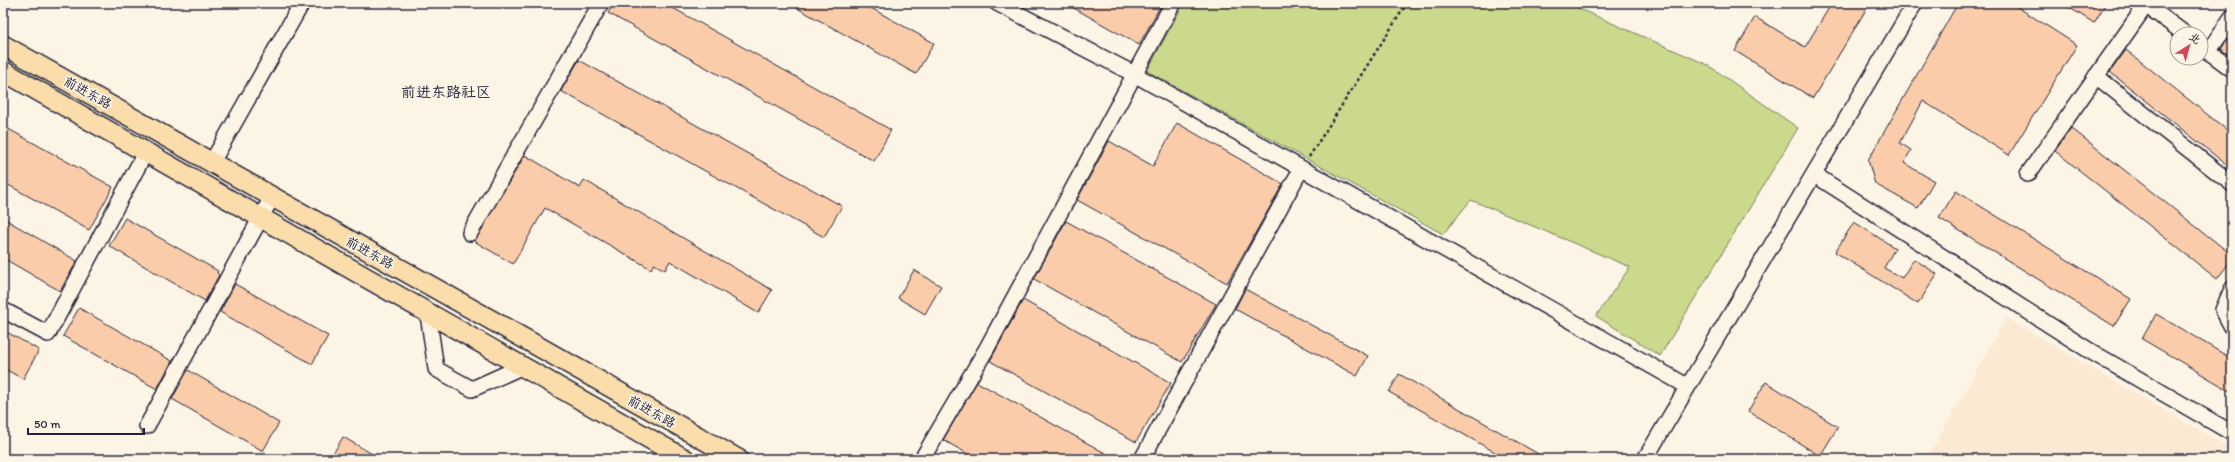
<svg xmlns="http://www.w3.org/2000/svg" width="2235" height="462" viewBox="0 0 2235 462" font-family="Itim,'LXGW WenKai TC',sans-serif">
<rect width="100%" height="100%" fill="#fcf5e5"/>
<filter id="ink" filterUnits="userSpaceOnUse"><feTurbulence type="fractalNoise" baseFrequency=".025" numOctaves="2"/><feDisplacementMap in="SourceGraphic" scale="8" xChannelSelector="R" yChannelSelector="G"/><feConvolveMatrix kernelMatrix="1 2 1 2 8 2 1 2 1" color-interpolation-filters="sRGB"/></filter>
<g filter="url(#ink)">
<path fill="#fce9d3" d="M 2006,318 L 2232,449 L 2232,459 L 1927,459 Z"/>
<path fill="#cbd98d" stroke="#767e64" d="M 1184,3 L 1566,3 L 1708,65 L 1798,128 L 1660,356 L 1596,316 L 1630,267 L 1471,200 L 1443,234 L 1147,71 Z"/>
<g fill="#fbccaa" stroke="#22223b">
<path d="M 614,3 L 664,3 L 891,130 L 874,161 L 608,13 Z"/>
<path d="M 788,3 L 862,3 L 934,43 L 916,74 Z"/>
<path d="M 1065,3 L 1162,3 L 1139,45 Z"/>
<path d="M 1832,3 L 1870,3 L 1813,98 L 1735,51 L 1755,17 L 1805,47 Z"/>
<path d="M 1958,3 L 2011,3 L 2077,45 L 2009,155 L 1923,101 L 1900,143 L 1911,150 L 1904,163 L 1934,181 L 1918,208 L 1875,184 L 1868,160 Z"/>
<path d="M 2062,3 L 2106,3 L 2094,23 Z"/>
<path d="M 2232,33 L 2232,58 L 2221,49 Z"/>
<path d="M 2126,50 L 2232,134 L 2232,169 L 2110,72 Z"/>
<path d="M 579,60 L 842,206 L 824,237 L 561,91 Z"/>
<path d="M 1177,123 L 1283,184 L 1227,283 L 1077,200 L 1109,141 L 1153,166 Z"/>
<path d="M 3,126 L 113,187 L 89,230 L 3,182 Z"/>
<path d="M 2071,128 L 2232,255 L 2232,259 L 2217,279 L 2055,151 Z"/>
<path d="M 525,155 L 580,188 L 584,180 L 772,290 L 758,313 L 670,261 L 665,270 L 654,264 L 651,269 L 545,208 L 513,264 L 474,241 Z"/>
<path d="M 1956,191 L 2131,299 L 2114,326 L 1939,218 Z"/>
<path d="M 3,218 L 77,261 L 60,291 L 3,258 Z"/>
<path d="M 125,218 L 218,271 L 217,273 L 219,275 L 205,301 L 109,246 Z"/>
<path d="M 1066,221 L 1216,304 L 1182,362 L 1034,279 Z"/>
<path d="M 1854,222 L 1895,248 L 1884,268 L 1902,278 L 1914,259 L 1937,274 L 1918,304 L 1835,252 Z"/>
<path d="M 914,270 L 941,286 L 925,314 L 898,298 Z"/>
<path d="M 235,284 L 328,336 L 312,364 L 220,312 Z"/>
<path d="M 1245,289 L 1368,356 L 1357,376 L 1235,309 Z"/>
<path d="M 1023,300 L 1171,383 L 1136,442 L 990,361 Z"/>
<path d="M 79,308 L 172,361 L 157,389 L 63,336 Z"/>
<path d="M 2156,314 L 2232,359 L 2232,392 L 2142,339 Z"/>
<path d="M 3,330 L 39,350 L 23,379 L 3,368 Z"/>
<path d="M 188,370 L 279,423 L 263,451 L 172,399 Z"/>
<path d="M 1399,374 L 1547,459 L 1507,459 L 1389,392 Z"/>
<path d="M 977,382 L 1116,459 L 977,459 L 943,440 Z"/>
<path d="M 1766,382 L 1838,427 L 1820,456 L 1748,411 Z"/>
<path d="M 343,437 L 381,459 L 330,459 Z"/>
</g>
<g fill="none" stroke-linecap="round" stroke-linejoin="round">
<defs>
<g id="minor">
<path d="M 997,3 L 1134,74 L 1687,386"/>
<path d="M 2201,46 L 2232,69"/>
<path d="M 2208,52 L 2232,17"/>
<path d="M 2096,76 L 2232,184"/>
<path d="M 212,162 L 302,3"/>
<path d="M 2028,174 L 2146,5 L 2185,34"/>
<path d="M 1815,175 L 2090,351 L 2232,433"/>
<path d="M 470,233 L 601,3"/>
<path d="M 2232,289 L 2223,310 L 2232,327"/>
<path d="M 3,310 L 48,334 L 145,153"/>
<path d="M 428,314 L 436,369 L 472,389 L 521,367"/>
<path d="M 147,426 L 272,197"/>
<path d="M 922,459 L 987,348 L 1173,3"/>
<path d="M 1142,459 L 1301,169"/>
<path d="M 1645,459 L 1915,3"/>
</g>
<g id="major">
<path d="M 3,45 L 738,459"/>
<path d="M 3,71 L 685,459"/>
</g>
</defs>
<use href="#minor" stroke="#22223b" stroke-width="18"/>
<use href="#major" stroke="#22223b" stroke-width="22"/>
<path stroke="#22223b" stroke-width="2.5" stroke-dasharray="3 3" stroke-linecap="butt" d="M 1309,157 L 1407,3"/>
<use href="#minor" stroke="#fcf5e5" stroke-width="15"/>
<use href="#major" stroke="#faddab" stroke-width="19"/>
</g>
</g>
<g text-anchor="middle" stroke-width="3.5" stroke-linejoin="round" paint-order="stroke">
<g font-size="13" fill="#22223b" stroke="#fcf5e5">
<text transform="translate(88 92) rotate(29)" y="5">前进东路</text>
<text transform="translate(370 252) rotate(29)" y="5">前进东路</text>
<text transform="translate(652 411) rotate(29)" y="5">前进东路</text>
</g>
<g font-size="15" fill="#22223b" stroke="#fcf5e5">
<text x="446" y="97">前进东路社区</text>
</g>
</g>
<rect width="2235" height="462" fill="none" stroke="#fcf5e5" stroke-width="16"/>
<rect x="8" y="8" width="2219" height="446" fill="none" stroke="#22223b" stroke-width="1.5" filter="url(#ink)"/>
<g transform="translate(2189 46) rotate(37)"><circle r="19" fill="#fcf5e5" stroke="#a5a1a1"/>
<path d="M0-3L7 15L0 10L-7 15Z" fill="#d1495b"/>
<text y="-6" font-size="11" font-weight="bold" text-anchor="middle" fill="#22223b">北</text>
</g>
<path d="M28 428v6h116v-6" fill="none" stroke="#22223b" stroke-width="2"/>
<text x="34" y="428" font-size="12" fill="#22223b" stroke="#fcf5e5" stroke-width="3" paint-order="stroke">50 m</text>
</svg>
